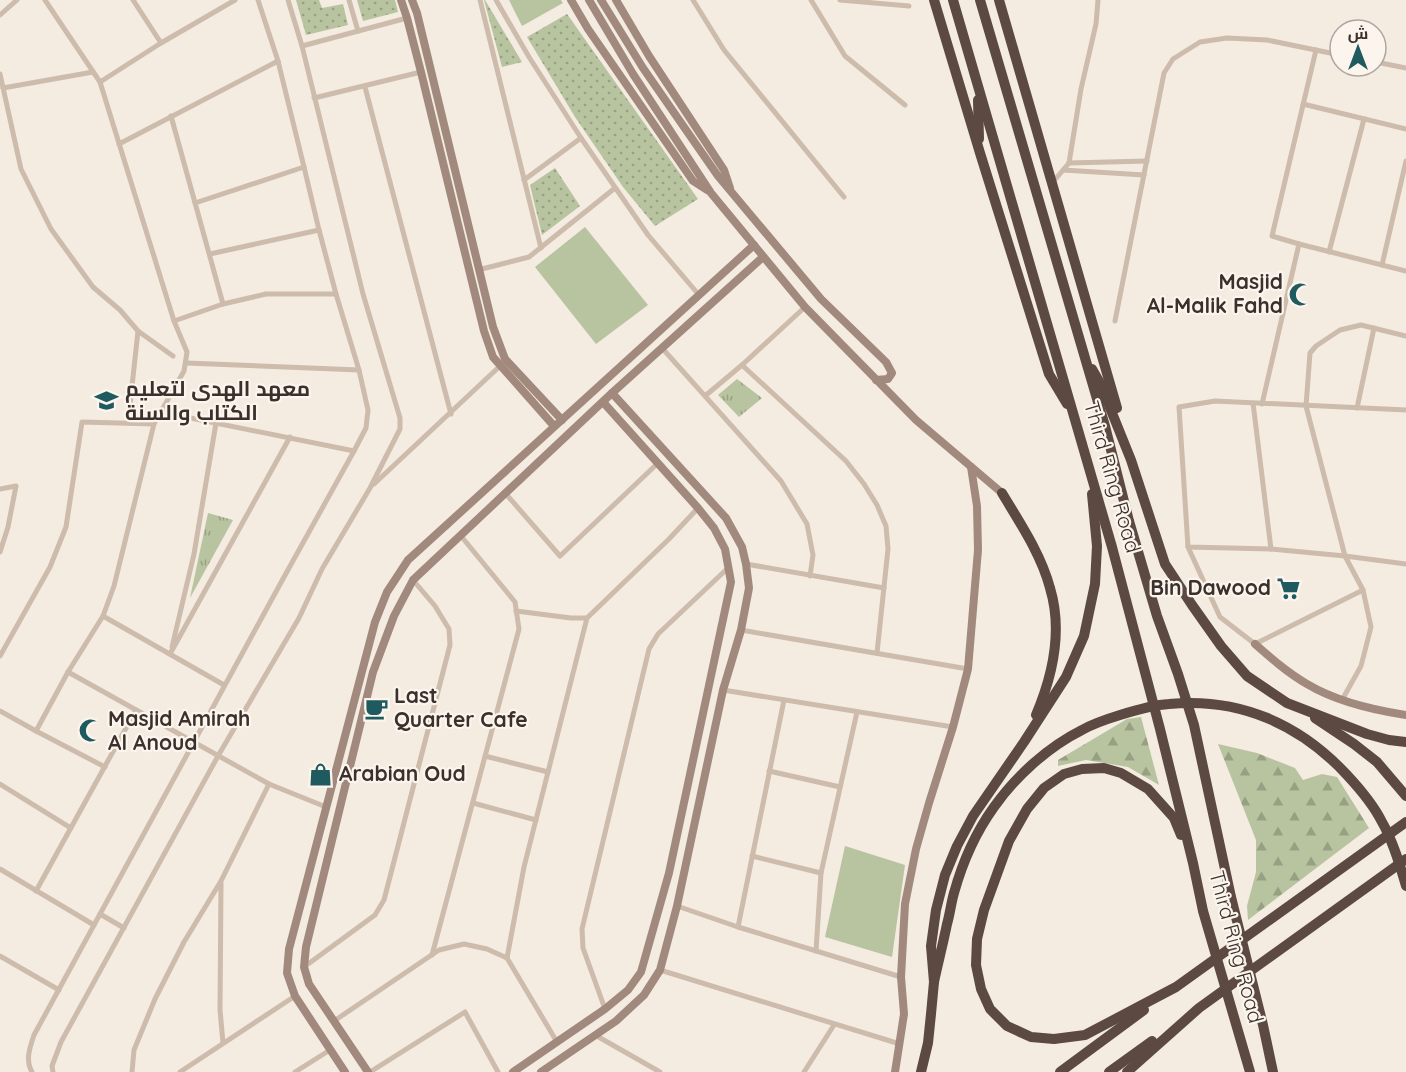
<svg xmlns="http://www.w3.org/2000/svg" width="1406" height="1072" viewBox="0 0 1406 1072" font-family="Quicksand,Cairo,sans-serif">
<defs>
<pattern id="grass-dots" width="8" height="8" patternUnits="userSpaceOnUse" patternTransform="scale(1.5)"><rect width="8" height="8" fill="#b8c4a0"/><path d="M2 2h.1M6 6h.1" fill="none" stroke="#97a083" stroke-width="1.8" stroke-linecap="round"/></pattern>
<pattern id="forest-firs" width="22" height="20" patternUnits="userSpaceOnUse" patternTransform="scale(1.5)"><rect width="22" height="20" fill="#b8c4a0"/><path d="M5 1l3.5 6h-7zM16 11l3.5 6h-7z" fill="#97a083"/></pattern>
<pattern id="park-tufts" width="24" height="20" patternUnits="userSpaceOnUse" patternTransform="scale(1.5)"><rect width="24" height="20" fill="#b8c4a0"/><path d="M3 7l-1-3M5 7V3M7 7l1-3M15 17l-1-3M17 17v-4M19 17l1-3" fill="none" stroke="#97a083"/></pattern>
</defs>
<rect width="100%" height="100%" fill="#f4ebe1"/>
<g fill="url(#grass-dots)">
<path d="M 296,0 L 319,0 L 322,8 L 343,4 L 348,25 L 306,35 Z"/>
<path d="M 357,0 L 395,0 L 398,12 L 363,21 Z"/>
<path d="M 484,0 L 485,0 L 522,62 L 502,67 Z"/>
<path d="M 567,14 L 698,199 L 655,226 L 623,187 L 575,117 L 527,37 Z"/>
<path d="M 555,168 L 580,206 L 542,235 L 530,185 Z"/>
</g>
<g fill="url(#forest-firs)">
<path d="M 1141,717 L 1159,785 L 1128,767 L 1086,760 L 1058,766 L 1058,760 L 1127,719 Z"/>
<path d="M 1218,744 L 1257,753 L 1295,768 L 1303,780 L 1322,774 L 1337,777 L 1369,828 L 1248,920 L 1247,906 L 1256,872 L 1256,840 Z"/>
</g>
<g fill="url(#park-tufts)">
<path d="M 737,379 L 762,398 L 739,417 L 718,395 Z"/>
<path d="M 208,513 L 233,520 L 190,598 Z"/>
</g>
<g fill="#b8c4a0">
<path d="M 509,0 L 561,0 L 563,3 L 522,26 Z"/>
<path d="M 585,227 L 648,305 L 596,344 L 535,267 Z"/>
<path d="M 845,846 L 905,865 L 892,957 L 825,937 Z"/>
</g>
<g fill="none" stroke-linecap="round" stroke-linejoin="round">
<g stroke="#cdbbac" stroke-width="5">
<path d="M 133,0 L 161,43"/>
<path d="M 349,0 L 358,31"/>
<path d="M 480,0 L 541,248"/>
<path d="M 496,0 L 529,57 L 581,138 L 648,235 L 699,295"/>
<path d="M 693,0 L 724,50 L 844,197"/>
<path d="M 811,0 L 845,56 L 905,105"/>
<path d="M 840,0 L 909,6"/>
<path d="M 0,15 L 17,0"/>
<path d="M 302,46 L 407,18"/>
<path d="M 1316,50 L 1272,236 L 1299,244 L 1406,271"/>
<path d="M 1376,62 L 1406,68"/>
<path d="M 0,74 L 21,169 L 51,229 L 93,287 L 120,310 L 138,331 L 128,423"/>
<path d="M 100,82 L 161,43 L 235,0"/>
<path d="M 365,87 L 451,414"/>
<path d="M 3,88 L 93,72"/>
<path d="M 314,98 L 421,72"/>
<path d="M 1303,104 L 1406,129"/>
<path d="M 171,116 L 223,304"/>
<path d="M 119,144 L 278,61"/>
<path d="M 1069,163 L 1147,161"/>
<path d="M 1063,170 L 1144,175"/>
<path d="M 524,180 L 581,138"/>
<path d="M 1053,182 L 1069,163 L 1081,89 L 1096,24 L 1098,0"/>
<path d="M 195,203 L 304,167"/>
<path d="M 1329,252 L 1364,119"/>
<path d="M 210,254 L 319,230"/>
<path d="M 1382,265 L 1406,161"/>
<path d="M 478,270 L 529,257 L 615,188"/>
<path d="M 174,321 L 223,304 L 266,294 L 336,294"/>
<path d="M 1115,321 L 1164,73 L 1173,59 L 1200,42 L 1227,38 L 1267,40 L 1340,55"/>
<path d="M 138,331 L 173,356"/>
<path d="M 662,348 L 781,481 L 807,524 L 813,555 L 810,576"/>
<path d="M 186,363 L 359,370"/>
<path d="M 742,365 L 846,461 L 864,484 L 877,505 L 886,526 L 888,549 L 877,653"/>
<path d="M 705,396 L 742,365 L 805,307"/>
<path d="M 1253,403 L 1271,549"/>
<path d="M 1262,404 L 1299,244"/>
<path d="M 1357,408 L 1374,328"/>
<path d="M 1406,410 L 1215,401 L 1179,407 L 1188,547 L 1271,549 L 1345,556 L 1406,564"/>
<path d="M 161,412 L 354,451"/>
<path d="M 374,484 L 500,366"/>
<path d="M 0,489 L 16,486 L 8,527 L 0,552"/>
<path d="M 506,494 L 560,556 L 658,463"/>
<path d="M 1188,547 L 1220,617 L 1255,644 L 1363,590"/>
<path d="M 746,564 L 884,588"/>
<path d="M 516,611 L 571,618 L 587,618"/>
<path d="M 103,616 L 224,685"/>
<path d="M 741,630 L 968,669"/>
<path d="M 172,647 L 194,554 L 216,423"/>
<path d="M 170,654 L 290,437"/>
<path d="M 0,656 L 50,567 L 66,527 L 82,422 L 154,424"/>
<path d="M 68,672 L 269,784 L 326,807"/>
<path d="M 723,690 L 953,727"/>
<path d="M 1342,700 L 1361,666 L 1371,627 L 1363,590 L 1345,556 L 1306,406 L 1310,353 L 1316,346 L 1340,330 L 1361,325 L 1406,336"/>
<path d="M 0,711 L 36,731 L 68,672 L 103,616 L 114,586 L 154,424 L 184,371 L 187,352 L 174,321 L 100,82 L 45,0"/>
<path d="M 36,731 L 105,767"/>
<path d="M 485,756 L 548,772 L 524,867 L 507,958"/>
<path d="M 769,771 L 840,787"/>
<path d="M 548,772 L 587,618 L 669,539 L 698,508"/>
<path d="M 0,784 L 71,828"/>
<path d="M 473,803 L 536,820"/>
<path d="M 752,856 L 821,873"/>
<path d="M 0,869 L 94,925"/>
<path d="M 221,883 L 220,1010 L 223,1043"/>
<path d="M 36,891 L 136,710"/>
<path d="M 677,906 L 738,927 L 901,977"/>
<path d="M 100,914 L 124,928"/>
<path d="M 738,927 L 784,700"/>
<path d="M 816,951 L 821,873 L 857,712"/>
<path d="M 432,955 L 519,629 L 515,602 L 461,536"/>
<path d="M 0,956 L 59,990"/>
<path d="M 304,967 L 375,915 L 384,900 L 450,645 L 449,629 L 435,606 L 413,580"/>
<path d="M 660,970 L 900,1044"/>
<path d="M 605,1009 L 583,948 L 582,929 L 649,649 L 658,634 L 728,568"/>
<path d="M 334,1021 L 439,950 L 464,944 L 487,949 L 507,958 L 557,1042"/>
<path d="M 595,1035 L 660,1072"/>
<path d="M 32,1072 C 25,1060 30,1047 34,1035 L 284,577 L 354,451 L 366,428 L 368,410 L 359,370 L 336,294 L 319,230 L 304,167 L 278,61 L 258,0"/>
<path d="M 53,1072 L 52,1066 L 61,1042 L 218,756 L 299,618 L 322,569 L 370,488 L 400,429 L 400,418 L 363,294 L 302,46 L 288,0"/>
<path d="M 132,1072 L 134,1050 L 155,999 L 184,942 L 221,881 L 269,784"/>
<path d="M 180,1072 L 295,996"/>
<path d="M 295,1072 L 330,1050"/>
<path d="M 370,1072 L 465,1012 L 498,1072"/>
<path d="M 804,1072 L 834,1025"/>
</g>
<g stroke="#a18a7d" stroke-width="8">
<path d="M 401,0 L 407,18 L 421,72 L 484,331 L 493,357 L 554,426"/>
<path d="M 412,0 L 417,13 L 493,327 L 505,359 L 562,420"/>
<path d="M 571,0 L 588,29 L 693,181 L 707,190"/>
<path d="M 589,0 L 633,74 L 711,193 L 805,307 L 916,420 L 1002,493"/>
<path d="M 601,0 L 643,68 L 718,176 L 821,299 L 886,362 L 892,373 L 888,379 L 876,380"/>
<path d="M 616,0 L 649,56 L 724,170 L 730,188"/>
<path d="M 1255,644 C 1272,659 1288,673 1307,684 C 1337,702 1373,710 1406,715"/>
<path d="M 345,1072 L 295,996 L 287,973 L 289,949 L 375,622 L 387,592 L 408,560 L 754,245"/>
<path d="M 368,1072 L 309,984 L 304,967 L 306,947 L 373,672 L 394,616 L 413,580 L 612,393 L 763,257"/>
<path d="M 513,1072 L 605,1009 L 628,990 L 641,972 L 669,873 L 731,582 L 725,549 L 714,528 L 698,508 L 603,402"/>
<path d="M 541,1072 L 616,1021 L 644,995 L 660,970 L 677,906 L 723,690 L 741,630 L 749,588 L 746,564 L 742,547 L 726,518 L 612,393"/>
<path d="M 895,1072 L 904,1014 L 901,977 L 905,904 L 916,849 L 929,803 L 953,727 L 968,669 L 978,550 L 977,506 L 971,467"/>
</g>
<g stroke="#5c4a42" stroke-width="10">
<path d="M 934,0 L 980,153 L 1049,374 L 1067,404"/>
<path d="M 953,0 L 1112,547 L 1160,729 L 1193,863 L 1203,911 L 1250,1072"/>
<path d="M 980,0 L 1105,426 L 1129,521 L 1157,616 L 1178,674 L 1194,725 L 1231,897 L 1263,1025 L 1273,1072"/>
<path d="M 999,0 L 1117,408"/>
<path d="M 978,100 L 979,139"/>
<path d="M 1092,369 L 1100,383 L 1131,460 L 1165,564 L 1192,605 L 1221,646 L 1247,676 L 1287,703 L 1367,734 L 1389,740 L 1406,742"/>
<path d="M 1002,493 C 1020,523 1041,554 1050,588 C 1063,631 1053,675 1036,715"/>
<path d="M 1315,718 L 1354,744 L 1377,762 L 1406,796"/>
<path d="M 1181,835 L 1174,818 L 1148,789 L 1121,773 L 1104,768 L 1082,769 L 1064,774 L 1044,788 L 1027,809 L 1009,841 L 984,910 L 977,939 L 976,965 L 981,989 L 990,1009 L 1007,1026 L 1031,1037 L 1054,1039 L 1085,1035 L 1176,987 L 1406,822"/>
<path d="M 934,982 C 938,963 943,944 947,924 C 950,914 951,903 954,893 C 962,864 976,832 994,807 C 1016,776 1048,747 1082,730 C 1094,723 1107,719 1120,715 C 1136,710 1153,705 1169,704 C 1239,697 1300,724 1347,775 C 1361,790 1373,804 1382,822 C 1393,841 1400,865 1406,886"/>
<path d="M 921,1072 L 928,1043 L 931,1014 L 934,982 L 931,946 L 936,910 L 945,875 L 957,846 L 973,816 L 1024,742 L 1066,677 L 1084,636 L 1095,584 L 1097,546 L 1092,494"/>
<path d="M 1060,1072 L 1144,1010"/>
<path d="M 1109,1072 L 1152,1041"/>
<path d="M 1127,1072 L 1199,1008 L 1406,859"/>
</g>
</g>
<defs>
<symbol id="mosque-bare" viewBox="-9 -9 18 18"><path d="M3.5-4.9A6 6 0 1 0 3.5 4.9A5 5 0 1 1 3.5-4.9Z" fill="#1f5a5e" stroke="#fbf5ee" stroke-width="2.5" paint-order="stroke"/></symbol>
<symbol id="university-bare" viewBox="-9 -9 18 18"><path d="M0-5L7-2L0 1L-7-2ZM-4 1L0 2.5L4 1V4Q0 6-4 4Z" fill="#1f5a5e" stroke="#fbf5ee" stroke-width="2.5" paint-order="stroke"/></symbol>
<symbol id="supermarket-bare" viewBox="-9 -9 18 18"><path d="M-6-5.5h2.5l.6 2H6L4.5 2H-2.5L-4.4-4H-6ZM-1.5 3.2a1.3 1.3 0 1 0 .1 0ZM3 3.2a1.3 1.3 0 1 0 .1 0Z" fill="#1f5a5e" stroke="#fbf5ee" stroke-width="2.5" paint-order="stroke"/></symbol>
<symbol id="cafe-bare" viewBox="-9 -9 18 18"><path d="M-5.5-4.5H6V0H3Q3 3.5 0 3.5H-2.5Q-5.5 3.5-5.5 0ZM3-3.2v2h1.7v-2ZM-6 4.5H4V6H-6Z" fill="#1f5a5e" stroke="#fbf5ee" stroke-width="2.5" paint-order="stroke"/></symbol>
<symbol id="shop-bare" viewBox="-9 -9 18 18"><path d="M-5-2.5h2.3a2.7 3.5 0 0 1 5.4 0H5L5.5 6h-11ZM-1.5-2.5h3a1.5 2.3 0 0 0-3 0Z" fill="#1f5a5e" stroke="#fbf5ee" stroke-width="2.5" paint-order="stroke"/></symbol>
</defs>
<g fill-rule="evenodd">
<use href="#mosque-bare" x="1284" y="278" width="33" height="33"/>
<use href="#university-bare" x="90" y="384" width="33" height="33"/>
<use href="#supermarket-bare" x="1272" y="572" width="33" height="33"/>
<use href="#cafe-bare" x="360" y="692" width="33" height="33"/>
<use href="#mosque-bare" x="74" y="714" width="33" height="33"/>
<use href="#shop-bare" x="304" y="758" width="33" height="33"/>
</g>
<g text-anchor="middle" stroke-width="4.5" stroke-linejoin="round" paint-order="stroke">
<g font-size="21" font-weight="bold" fill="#3b302b" stroke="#fbf5ee" text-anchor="start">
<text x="1283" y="289" text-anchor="end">Masjid<tspan x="1283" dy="24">Al-Malik Fahd</tspan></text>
<text x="125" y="396">معهد الهدى لتعليم<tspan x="125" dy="24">الكتاب والسنة</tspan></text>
<text x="1271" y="595" text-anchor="end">Bin Dawood</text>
<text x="394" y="703">Last<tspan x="394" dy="24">Quarter Cafe</tspan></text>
<text x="108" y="726">Masjid Amirah<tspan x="108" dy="24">Al Anoud</tspan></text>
<text x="339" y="781">Arabian Oud</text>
</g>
<g font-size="21" fill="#3b302b" stroke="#fbf5ee">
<text transform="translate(1112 477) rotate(74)" y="7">Third Ring Road</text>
<text transform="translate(1236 947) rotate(75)" y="7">Third Ring Road</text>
</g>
</g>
<g transform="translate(1358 48)"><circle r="28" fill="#fbf5ee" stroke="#aea6a0" stroke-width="1.5"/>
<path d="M0-4.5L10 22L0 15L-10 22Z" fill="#1f5a5e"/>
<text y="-9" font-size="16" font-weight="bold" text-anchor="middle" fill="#3b302b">ش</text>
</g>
</svg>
